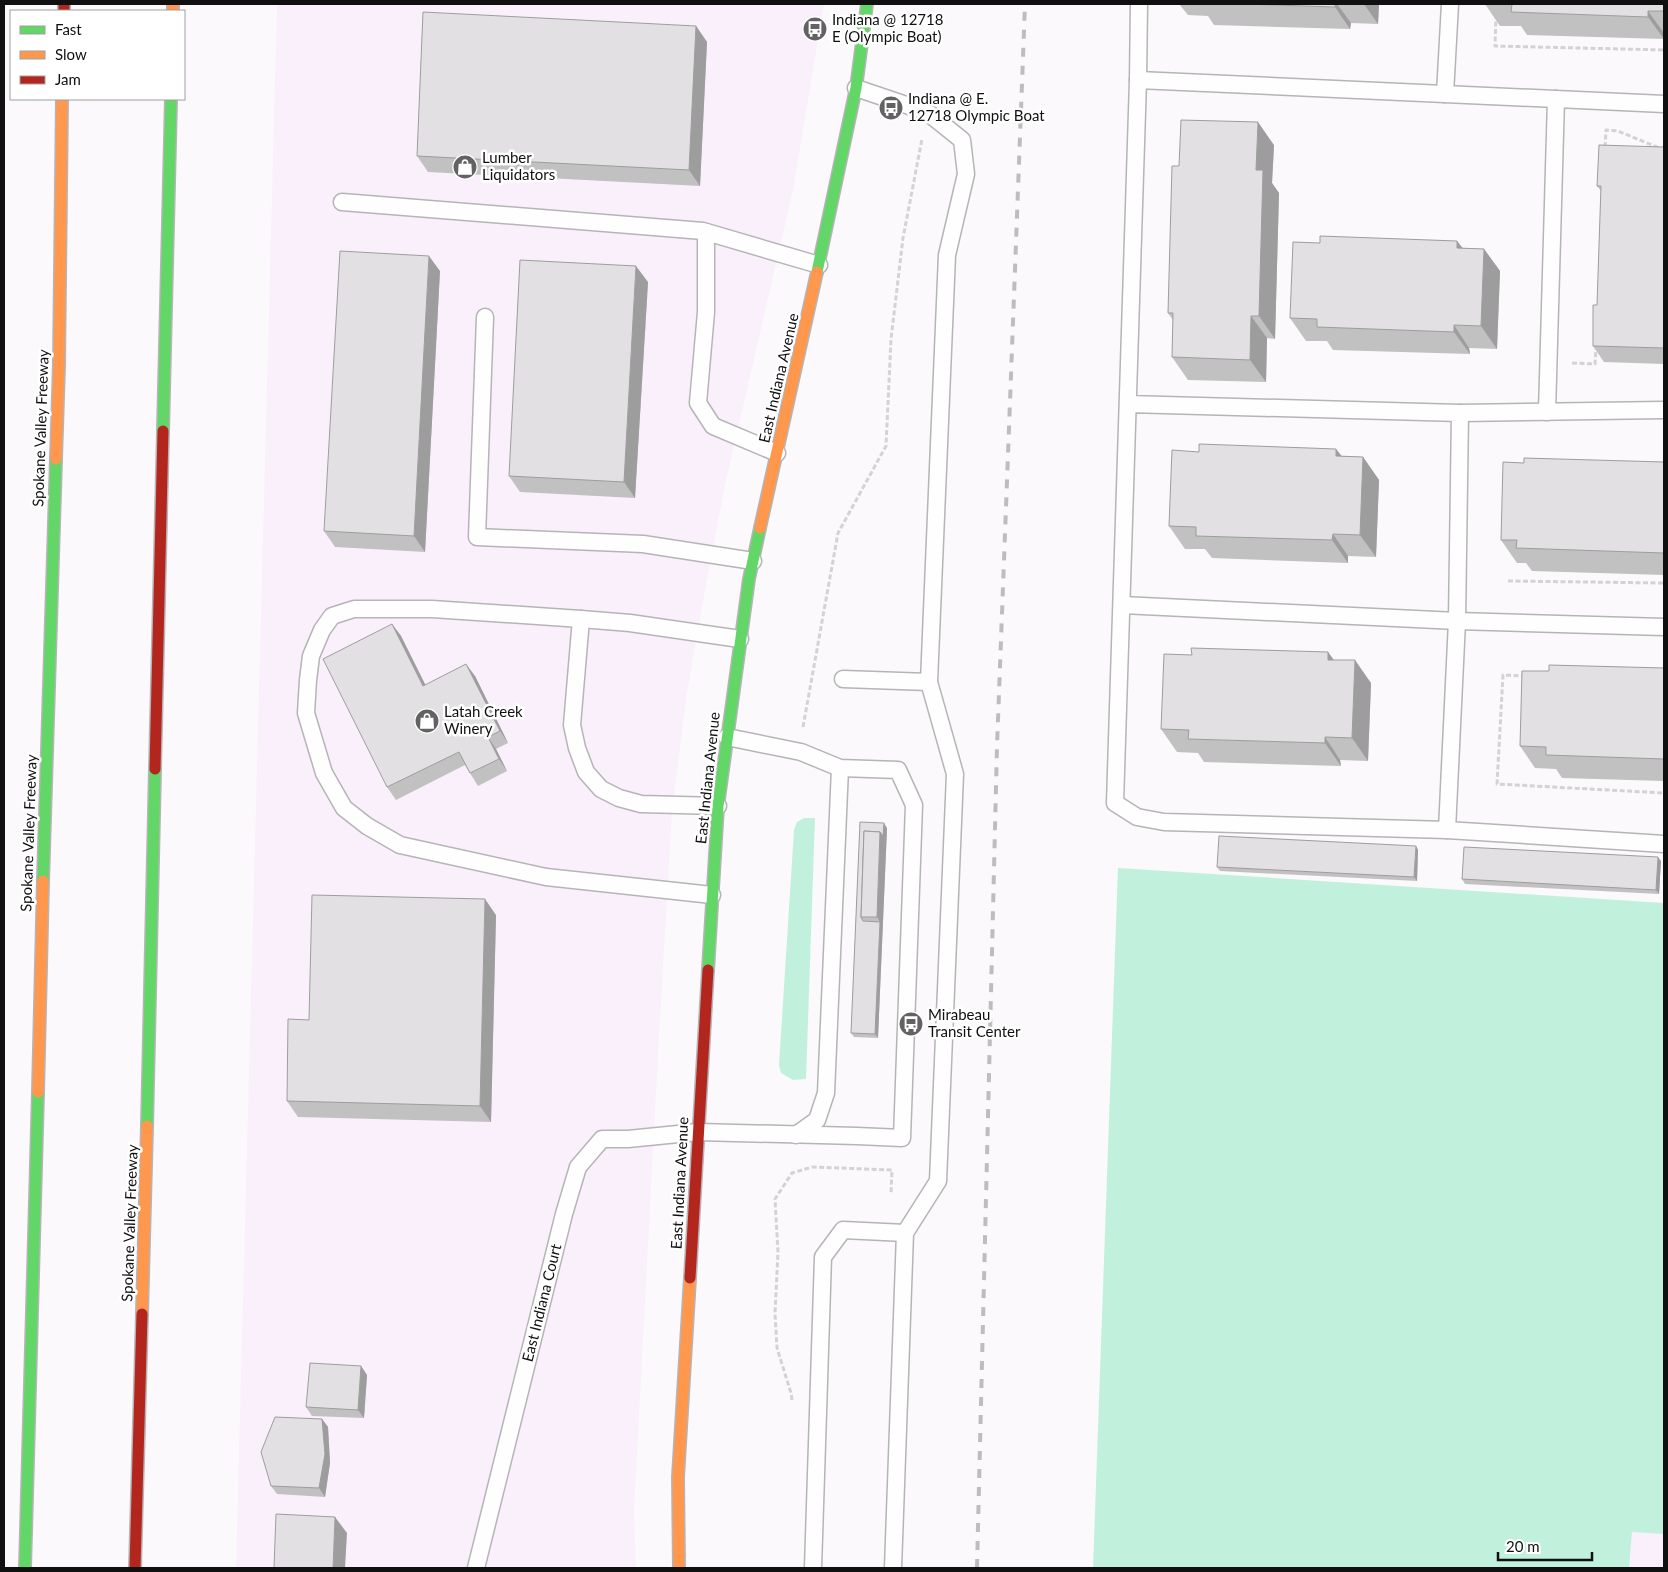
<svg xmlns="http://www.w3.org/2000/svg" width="1668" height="1572" viewBox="0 0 1668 1572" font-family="Lato,sans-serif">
<rect width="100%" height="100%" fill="#fbf9fb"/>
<g fill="#faf0fc">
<path d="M 277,4 L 824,4 L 793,190 L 725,485 L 702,607 L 686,699 L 672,812 L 659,1036 L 634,1511 L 636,1568 L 236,1568 Z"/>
<path d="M 1664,1516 L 1664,1568 L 1554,1568 Z"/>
</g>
<g fill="#c1f1dc">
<path d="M 804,818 L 815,818 L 806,1079 L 793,1080 L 781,1073 L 779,1065 L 794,830 L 797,822 Z"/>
<path d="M 1118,868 L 1664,903 L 1664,1534 L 1632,1532 L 1629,1568 L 1093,1568 Z"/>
</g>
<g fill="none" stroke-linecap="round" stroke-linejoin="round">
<defs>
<g id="lane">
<path d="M 1138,80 L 1139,4"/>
<path d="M 856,88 L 927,112 L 962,140 L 966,174 L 947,255 L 929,682 L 955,774 L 938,1181 L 905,1233 L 893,1568"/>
<path d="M 1445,94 L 1450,4"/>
<path d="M 342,202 L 703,231 L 819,265"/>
<path d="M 706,232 L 706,312 L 698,403 L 713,426 L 777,453"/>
<path d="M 485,317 L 477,537 L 643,544 L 753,561"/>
<path d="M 1128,404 L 1460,413 L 1457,621 L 1447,830 L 1164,822 L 1137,817 L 1115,803 L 1138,80 L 1664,104"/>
<path d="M 1547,412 L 1556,99"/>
<path d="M 1460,413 L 1664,410"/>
<path d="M 1122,605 L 1457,621 L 1664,627"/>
<path d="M 581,619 L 572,725 L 577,748 L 586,772 L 601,789 L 619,798 L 641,804 L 718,806"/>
<path d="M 843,679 L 929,682"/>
<path d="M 1447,830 L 1664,844"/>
<path d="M 712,895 L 546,877 L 400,845 L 367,826 L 344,808 L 324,773 L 306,713 L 308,680 L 311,656 L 322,630 L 332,616 L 354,609 L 432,609 L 581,619 L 630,623 L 740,639"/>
<path d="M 796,1135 L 817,1120 L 826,1093 L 840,768"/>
<path d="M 476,1568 L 564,1214 L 578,1167 L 602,1139 L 628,1139 L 698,1132 L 857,1136 L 902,1138 L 914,805 L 898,770 L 840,768 L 801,752 L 727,737"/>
<path d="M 813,1568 L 823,1257 L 843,1230 L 905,1233"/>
</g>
<g id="fast">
<path d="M 817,272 L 856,88 L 867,4"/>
<path d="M 163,431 L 171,99"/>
<path d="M 43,881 L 56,459"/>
<path d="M 708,970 L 718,806 L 749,579 L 760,528"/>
<path d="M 147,1126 L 155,769"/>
<path d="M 25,1568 L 38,1092"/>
</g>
<g id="slow">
<path d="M 173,4 L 173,11"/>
<path d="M 56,459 L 59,365 L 62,99"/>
<path d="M 760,528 L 817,272"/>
<path d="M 38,1092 L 43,881"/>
<path d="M 142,1314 L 147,1126"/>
<path d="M 679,1568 L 678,1477 L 690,1278"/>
</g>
<g id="jam">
<path d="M 64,4 L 64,11"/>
<path d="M 155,769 L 163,431"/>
<path d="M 690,1278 L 708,970"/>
<path d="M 135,1568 L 142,1314"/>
</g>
</defs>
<use href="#lane" stroke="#b6b4b6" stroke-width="19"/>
<use href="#fast" stroke="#b6b4b6" stroke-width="14"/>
<use href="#slow" stroke="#b6b4b6" stroke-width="14"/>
<use href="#jam" stroke="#b6b4b6" stroke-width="14"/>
<g stroke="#d4d3d4" stroke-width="3" stroke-dasharray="5 2.5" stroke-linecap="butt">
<path d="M 1496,14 L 1495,46 L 1664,50"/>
<path d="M 1605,147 L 1606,130 L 1618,131 L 1664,150"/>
<path d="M 1572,363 L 1595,364 L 1596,349"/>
<path d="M 1508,581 L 1664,583"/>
<path d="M 1526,676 L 1503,675 L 1497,784 L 1664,793"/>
<path d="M 803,727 L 838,533 L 886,446 L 891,339 L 903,238 L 922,139"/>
<path d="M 792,1400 L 791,1393 L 777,1348 L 775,1314 L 778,1252 L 775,1199 L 792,1173 L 812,1167 L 892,1170 L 891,1194"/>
</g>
<use href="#lane" stroke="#fefefe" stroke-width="16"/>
<use href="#fast" stroke="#63d668" stroke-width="11"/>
<use href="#slow" stroke="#ff974d" stroke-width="11"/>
<use href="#jam" stroke="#b3261e" stroke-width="11"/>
<path stroke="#bebdbe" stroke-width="4" stroke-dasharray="9 9" stroke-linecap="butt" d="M 977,1568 L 997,746 L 1025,4"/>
</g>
<g fill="#c2c1c2">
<path d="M 1179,4 L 1379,4 L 1378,24 L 1351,23 L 1350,29 L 1214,25 L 1208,16 L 1188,15 Z"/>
<path d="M 1485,4 L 1664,4 L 1664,39 L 1527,35 L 1521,26 L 1500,26 Z"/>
<path d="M 696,26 L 707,42 L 700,186 L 428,172 L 417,156 Z"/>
<path d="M 1274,145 L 1272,183 L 1279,193 L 1275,339 L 1267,338 L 1266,382 L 1188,380 L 1172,357 L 1173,320 L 1168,313 L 1179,166 Z"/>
<path d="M 1664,147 L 1664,364 L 1604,362 L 1593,346 L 1597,305 L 1601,191 L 1597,186 Z"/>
<path d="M 1457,241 L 1463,248 L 1484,249 L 1500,271 L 1497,349 L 1469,348 L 1470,354 L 1333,350 L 1327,341 L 1306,341 L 1290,318 L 1320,243 Z"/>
<path d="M 440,271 L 425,552 L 335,547 L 324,531 Z"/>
<path d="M 648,282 L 635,498 L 520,492 L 509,476 Z"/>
<path d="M 1336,449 L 1342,456 L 1363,457 L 1379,480 L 1376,557 L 1348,556 L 1348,563 L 1212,558 L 1205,549 L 1185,549 L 1169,526 L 1199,452 Z"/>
<path d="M 1664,462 L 1664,575 L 1532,571 L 1526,563 L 1517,563 L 1501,540 L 1524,463 Z"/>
<path d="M 392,624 L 401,636 L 425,685 L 475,676 L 508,743 L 496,749 L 507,771 L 478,786 L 470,773 L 465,765 L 396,800 L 387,787 Z"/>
<path d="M 1328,652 L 1334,660 L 1371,683 L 1368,761 L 1340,760 L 1341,766 L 1204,762 L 1198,753 L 1177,752 L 1161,729 L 1192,655 Z"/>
<path d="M 1664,668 L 1664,781 L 1562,778 L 1556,769 L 1535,768 L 1520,746 L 1549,671 Z"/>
<path d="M 860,822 L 887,828 L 878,1038 L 854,1037 L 851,1033 Z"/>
<path d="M 1416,846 L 1418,850 L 1417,881 L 1220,871 L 1217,867 Z"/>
<path d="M 1661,861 L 1659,894 L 1465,884 L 1462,879 Z"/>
<path d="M 496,915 L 491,1122 L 298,1117 L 287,1101 L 309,1020 Z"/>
<path d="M 361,1366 L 367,1375 L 364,1418 L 312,1416 L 306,1407 Z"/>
<path d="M 322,1419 L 328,1427 L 330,1463 L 325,1497 L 277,1494 L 271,1486 Z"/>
</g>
<g fill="#9e9d9e">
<path d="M 1335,4 L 1337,4 L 1351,23 L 1350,29 L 1335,7 Z"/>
<path d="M 1364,4 L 1379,4 L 1378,24 Z"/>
<path d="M 1648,11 L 1664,33 L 1664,39 L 1648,17 Z"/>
<path d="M 696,26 L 707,42 L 700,186 L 689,170 Z"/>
<path d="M 1258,122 L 1274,145 L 1272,183 L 1279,193 L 1275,339 L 1259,316 L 1256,170 Z"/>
<path d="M 1457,241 L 1473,263 L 1457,248 Z"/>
<path d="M 1484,249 L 1500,271 L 1497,349 L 1481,326 Z"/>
<path d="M 429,256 L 440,271 L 425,552 L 414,536 Z"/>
<path d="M 636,266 L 648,282 L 635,498 L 624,482 Z"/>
<path d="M 1251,316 L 1267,338 L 1266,382 L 1250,360 Z"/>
<path d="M 1454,325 L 1469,348 L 1470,354 L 1454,332 Z"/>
<path d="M 1336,449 L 1352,471 L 1336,456 Z"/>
<path d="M 1363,457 L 1379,480 L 1376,557 L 1360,535 Z"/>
<path d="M 1333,534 L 1348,556 L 1348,563 L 1332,540 Z"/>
<path d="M 392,624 L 401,636 L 432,698 L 423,686 Z"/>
<path d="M 1328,652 L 1344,675 L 1328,660 Z"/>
<path d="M 1355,660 L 1371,683 L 1368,761 L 1352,738 Z"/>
<path d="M 466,664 L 475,676 L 508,743 L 500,731 Z"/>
<path d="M 488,737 L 496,749 L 507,771 L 499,759 Z"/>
<path d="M 1325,737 L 1340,760 L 1341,766 L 1325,743 Z"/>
<path d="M 884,823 L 887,828 L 878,1038 L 875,1034 L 880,922 L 877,917 L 880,832 Z"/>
<path d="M 1416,846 L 1418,850 L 1417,881 L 1414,877 Z"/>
<path d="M 1658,857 L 1661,861 L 1659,894 L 1656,890 Z"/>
<path d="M 485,899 L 496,915 L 491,1122 L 480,1106 Z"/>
<path d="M 361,1366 L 367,1375 L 364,1418 L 358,1410 Z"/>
<path d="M 322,1419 L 328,1427 L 330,1463 L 325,1497 L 319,1488 Z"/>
<path d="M 335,1517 L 347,1533 L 345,1568 L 333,1568 Z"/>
</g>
<g fill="#e2e0e2" stroke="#9e9d9e">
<path d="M 1243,4 L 1335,4 L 1335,7 Z"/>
<path d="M 1508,4 L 1664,4 L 1664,11 L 1648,11 L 1648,17 L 1511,12 L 1512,4 Z"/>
<path d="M 423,12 L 696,26 L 689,170 L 417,156 Z"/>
<path d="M 1181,120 L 1258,122 L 1256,170 L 1263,170 L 1259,316 L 1251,316 L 1250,360 L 1172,357 L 1173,313 L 1168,313 L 1172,166 L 1179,166 Z"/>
<path d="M 1599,145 L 1664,147 L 1664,348 L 1593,346 L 1593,305 L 1597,305 L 1601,186 L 1597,186 Z"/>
<path d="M 1320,236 L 1457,241 L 1457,248 L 1484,249 L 1481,326 L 1454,325 L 1454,332 L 1317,327 L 1317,319 L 1290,318 L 1293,242 L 1320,243 Z"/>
<path d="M 340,251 L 429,256 L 414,536 L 324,531 Z"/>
<path d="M 520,260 L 636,266 L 624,482 L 509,476 Z"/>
<path d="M 1199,444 L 1336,449 L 1336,456 L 1363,457 L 1360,535 L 1333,534 L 1332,540 L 1196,536 L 1196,527 L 1169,526 L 1172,450 L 1199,452 Z"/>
<path d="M 1524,458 L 1664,462 L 1664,553 L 1516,548 L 1517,540 L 1501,540 L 1503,462 L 1524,463 Z"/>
<path d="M 392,624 L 423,686 L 466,664 L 500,731 L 488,737 L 499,759 L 470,773 L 459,752 L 387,787 L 323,659 Z"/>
<path d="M 1191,648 L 1328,652 L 1328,660 L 1355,660 L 1352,738 L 1325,737 L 1325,743 L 1188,739 L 1189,730 L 1161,729 L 1164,654 L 1192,655 Z"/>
<path d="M 1549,665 L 1664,668 L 1664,759 L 1546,755 L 1546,747 L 1520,746 L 1522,671 L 1549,671 Z"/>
<path d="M 860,822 L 884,823 L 883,836 L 880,832 L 864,831 L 861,917 L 863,921 L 880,922 L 875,1034 L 851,1033 Z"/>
<path d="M 864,831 L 880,832 L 877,917 L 861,917 Z"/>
<path d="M 1219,836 L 1416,846 L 1414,877 L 1217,867 Z"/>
<path d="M 1464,847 L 1658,857 L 1656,890 L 1462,879 Z"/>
<path d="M 312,895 L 485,899 L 480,1106 L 287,1101 L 288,1019 L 309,1020 Z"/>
<path d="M 310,1363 L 361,1366 L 358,1410 L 306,1407 Z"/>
<path d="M 275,1417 L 322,1419 L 325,1454 L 319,1488 L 271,1486 L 261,1452 Z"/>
<path d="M 276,1514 L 335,1517 L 333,1568 L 274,1568 Z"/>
</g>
<defs>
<symbol id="bus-disc" viewBox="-11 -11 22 22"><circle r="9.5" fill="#636263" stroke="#fff"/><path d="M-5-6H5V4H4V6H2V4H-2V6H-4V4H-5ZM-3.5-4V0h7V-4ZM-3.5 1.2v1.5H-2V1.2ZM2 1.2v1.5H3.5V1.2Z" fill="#fff"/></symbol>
<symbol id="shop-disc" viewBox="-11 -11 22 22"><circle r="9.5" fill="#636263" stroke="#fff"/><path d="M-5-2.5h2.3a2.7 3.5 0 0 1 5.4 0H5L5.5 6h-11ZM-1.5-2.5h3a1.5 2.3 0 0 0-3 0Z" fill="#fff"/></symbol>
</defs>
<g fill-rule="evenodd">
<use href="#bus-disc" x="801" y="15" width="28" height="28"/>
<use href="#bus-disc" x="877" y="94" width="28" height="28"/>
<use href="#shop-disc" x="451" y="153" width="28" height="28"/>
<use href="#shop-disc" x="413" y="707" width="28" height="28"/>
<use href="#bus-disc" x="897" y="1010" width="28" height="28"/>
</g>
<g text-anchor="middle" stroke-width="5" stroke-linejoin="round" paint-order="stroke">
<g font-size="15" fill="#111011" stroke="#fff" text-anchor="start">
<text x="832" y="25">Indiana @ 12718<tspan x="832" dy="17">E (Olympic Boat)</tspan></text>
<text x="908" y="104">Indiana @ E.<tspan x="908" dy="17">12718 Olympic Boat</tspan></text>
<text x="482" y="163">Lumber<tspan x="482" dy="17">Liquidators</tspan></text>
<text x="444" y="717">Latah Creek<tspan x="444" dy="17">Winery</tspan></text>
<text x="928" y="1020">Mirabeau<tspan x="928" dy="17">Transit Center</tspan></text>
</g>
<g font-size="15" fill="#111011" stroke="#fff">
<text transform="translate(779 378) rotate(-77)" y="5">East Indiana Avenue</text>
<text transform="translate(41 428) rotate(-88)" y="5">Spokane Valley Freeway</text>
<text transform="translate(708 778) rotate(-84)" y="5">East Indiana Avenue</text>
<text transform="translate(29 833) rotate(-88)" y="5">Spokane Valley Freeway</text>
<text transform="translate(680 1183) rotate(-87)" y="5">East Indiana Avenue</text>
<text transform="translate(130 1223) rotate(-88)" y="5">Spokane Valley Freeway</text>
<text transform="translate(542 1303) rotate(-76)" y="5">East Indiana Court</text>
</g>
</g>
<rect width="1668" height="1572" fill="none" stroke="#111011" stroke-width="10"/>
<rect x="10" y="10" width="175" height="90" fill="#ffffff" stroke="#a09fa0"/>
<rect x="20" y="26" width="25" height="8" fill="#63d668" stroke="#a09fa0"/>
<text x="55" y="35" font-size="15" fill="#111011">Fast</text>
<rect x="20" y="51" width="25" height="8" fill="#ff974d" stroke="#a09fa0"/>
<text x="55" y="60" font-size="15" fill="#111011">Slow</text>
<rect x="20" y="76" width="25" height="8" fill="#b3261e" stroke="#a09fa0"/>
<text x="55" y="85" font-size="15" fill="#111011">Jam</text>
<path d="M1498 1552v8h94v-8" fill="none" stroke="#111011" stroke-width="2.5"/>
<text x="1506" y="1552" font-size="15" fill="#111011" stroke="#ffffff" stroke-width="4" paint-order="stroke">20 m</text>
</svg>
